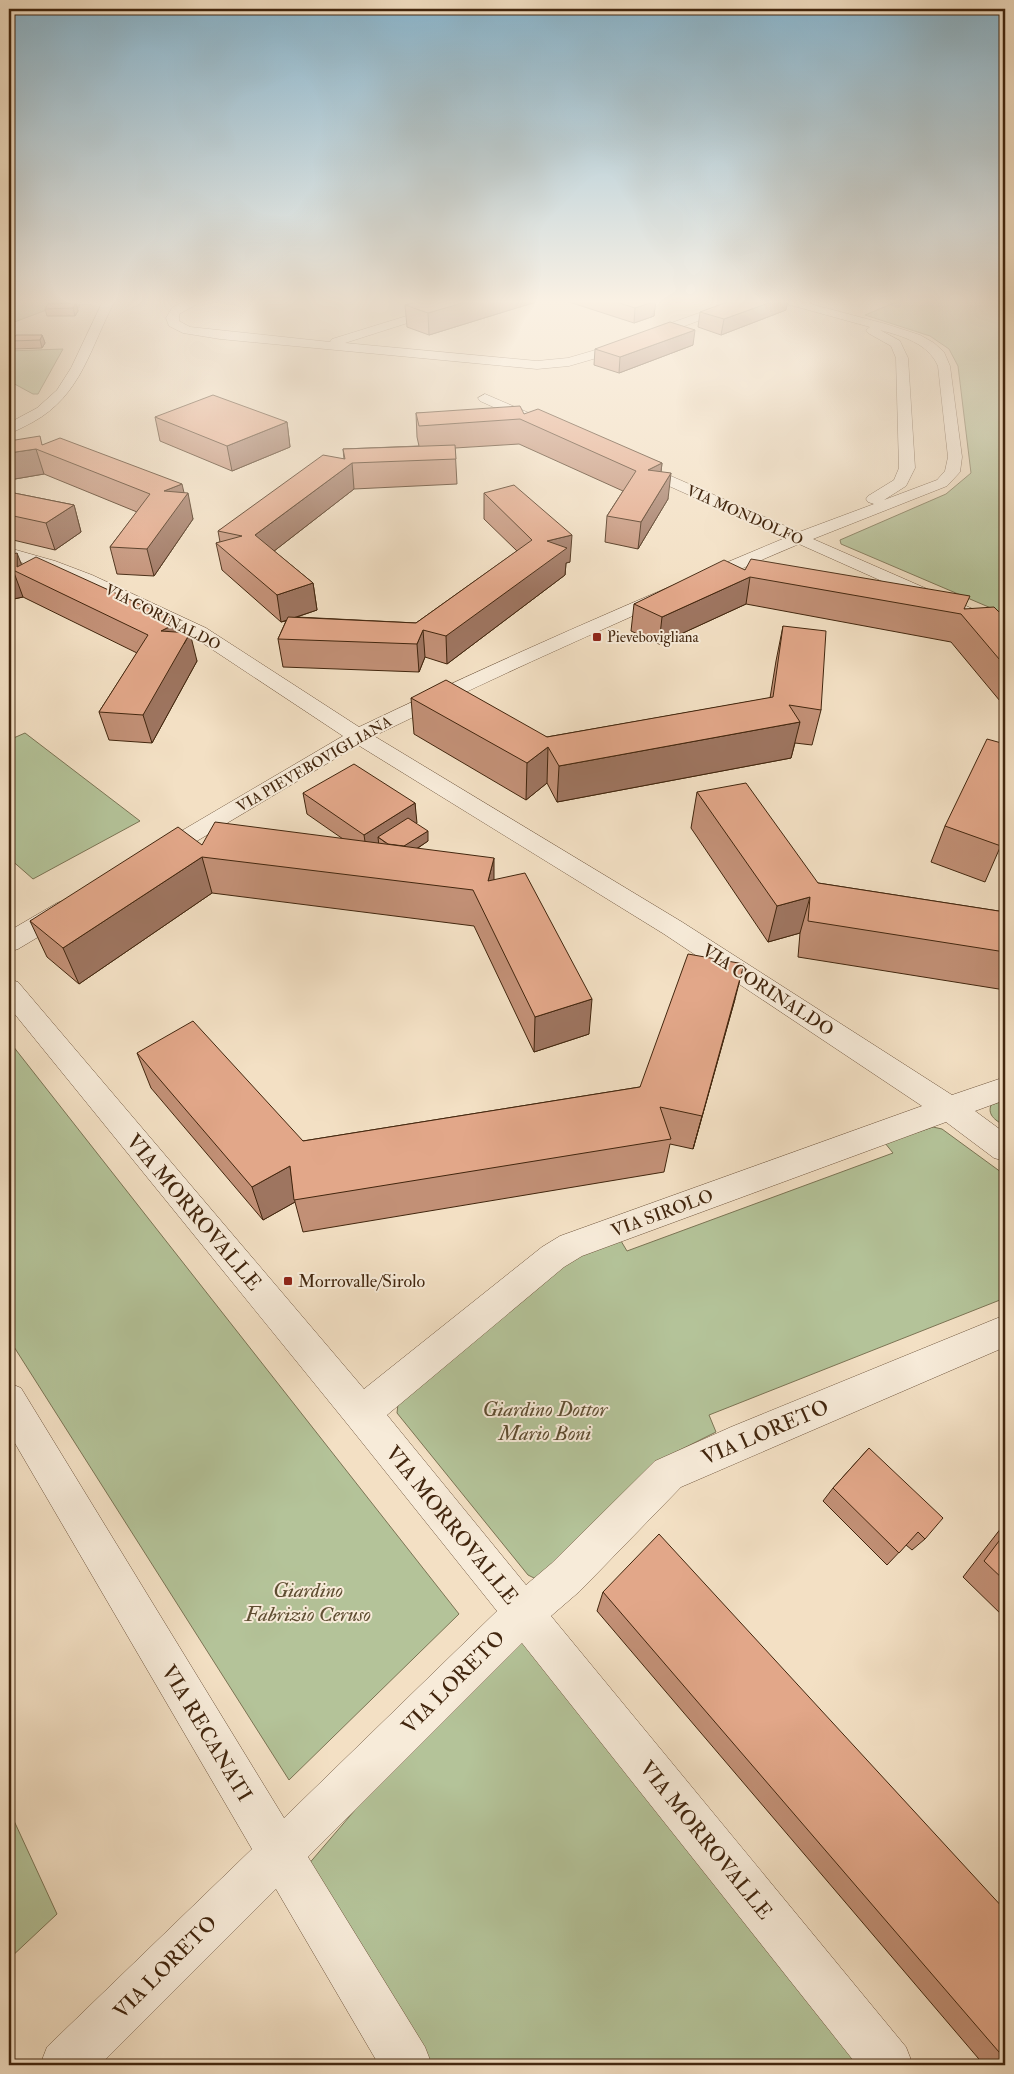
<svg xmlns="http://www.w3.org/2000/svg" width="1014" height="2074" viewBox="0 0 1014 2074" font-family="'IM FELL Double Pica',serif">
<rect width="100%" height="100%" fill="#f3e0c4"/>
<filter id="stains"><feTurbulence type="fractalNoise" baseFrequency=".004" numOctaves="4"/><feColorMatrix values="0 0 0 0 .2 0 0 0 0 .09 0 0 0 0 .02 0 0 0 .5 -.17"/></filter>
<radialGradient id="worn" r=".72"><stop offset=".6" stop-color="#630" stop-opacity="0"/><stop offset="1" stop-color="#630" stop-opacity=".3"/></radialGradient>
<g fill="#b4c399" stroke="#7b7454">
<path d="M 9,301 L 80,301 L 79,308 L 52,308 L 9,324 Z"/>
<path d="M 899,301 L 1005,301 L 1005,614 L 841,544 L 840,540 L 946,494 L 971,473 L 958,366 L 949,349 L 930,336 L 865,315 Z"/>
<path d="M 63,349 L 38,394 L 33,394 L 9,381 L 9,351 Z"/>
<path d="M 25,733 L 140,821 L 33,879 L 9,858 L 9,740 Z"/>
<path d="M 9,1041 L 459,1614 L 289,1780 L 9,1339 Z"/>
<path d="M 1005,1100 L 1005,1126 C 997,1121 987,1116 991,1105 Z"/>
<path d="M 933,1127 L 942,1129 L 1005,1175 L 1005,1298 L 709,1415 L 716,1432 L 668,1456 L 539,1577 L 534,1578 L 528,1575 L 397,1413 L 398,1404 L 567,1261 L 621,1241 L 627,1251 L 893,1153 L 885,1143 Z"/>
<path d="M 523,1614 L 871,2065 L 407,2065 L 295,1880 Z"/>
<path d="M 9,1810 L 57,1914 L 9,1959 Z"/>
</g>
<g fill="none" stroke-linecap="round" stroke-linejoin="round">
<defs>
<g id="minor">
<path d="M 103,301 L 115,301 C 90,347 82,395 33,422 C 25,426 17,431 9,433 L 9,423 L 37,408 L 57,390 L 71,368 Z"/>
<path d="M 184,301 L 203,301 L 179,314 L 179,321 L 190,327 L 330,342 L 332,339 L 455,301 L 472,301 L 470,303 L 345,343 L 537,361 L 568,358 L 592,351 L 733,301 L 749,301 L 747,303 L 600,357 L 569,366 L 537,369 L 220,339 L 183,333 L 169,326 L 166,318 L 172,308 Z"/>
<path d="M 781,301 L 799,301 L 886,324 L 920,335 L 934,343 L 944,352 L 950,366 L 962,457 L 960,472 L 947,486 L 813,539 L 1005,623 L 1005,636 L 799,544 C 655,605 513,668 374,736 L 682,922 L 952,1095 L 1005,1077 L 1005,1100 L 975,1111 L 1005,1133 L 1005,1161 L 994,1158 L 946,1122 L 582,1256 L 564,1267 L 387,1415 L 526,1585 L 552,1563 L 655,1461 L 731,1427 L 1005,1315 L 1005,1347 L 681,1487 L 580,1591 L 551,1616 L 906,2047 L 913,2065 L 857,2065 L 522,1643 L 308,1857 L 425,2047 L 432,2065 L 379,2065 L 276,1889 L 100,2065 L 40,2065 L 47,2047 L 252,1849 L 9,1433 L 9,1383 L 21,1388 L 284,1818 L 497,1611 L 349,1426 L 9,1007 L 9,979 L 18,982 L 364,1389 L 542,1247 L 560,1236 L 922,1106 L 664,934 L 358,745 L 165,860 L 157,863 L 149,860 L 145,855 L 149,850 L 343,736 L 192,636 L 80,583 L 9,558 L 9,548 L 55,561 L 92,575 L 206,628 L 359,727 C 499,660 641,598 785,538 L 631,469 L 628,466 L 631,463 L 641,463 L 799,532 L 874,504 L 868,502 L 866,499 L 868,496 L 894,480 L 899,468 L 896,358 L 891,346 L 868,333 L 866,330 L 870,327 L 783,303 ZM 880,330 C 902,336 928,343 938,366 L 948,457 L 945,471 L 937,480 L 884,500 L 906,486 L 915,468 L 908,358 L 900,341 Z"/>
<path d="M 485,394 L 543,419 L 545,422 L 543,425 L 533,425 L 480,401 L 478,398 Z"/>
<path d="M 66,900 L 75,903 L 78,909 L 75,915 L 18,949 L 9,952 L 9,931 L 57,903 Z"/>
</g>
</defs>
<use href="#minor" stroke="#6e543c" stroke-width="1"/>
<use href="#minor" fill="#f7ebd9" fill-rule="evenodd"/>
</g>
<g fill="#c29076" stroke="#42260e">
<path d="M 539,301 L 429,335 L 407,327 L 405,305 Z"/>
<path d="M 566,301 L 655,301 L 654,316 L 634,323 Z"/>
<path d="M 76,303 L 78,311 L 75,316 L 47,316 L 45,309 Z"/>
<path d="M 786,310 L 721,335 L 698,327 L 700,312 Z"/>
<path d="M 42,335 L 45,343 L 42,348 L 15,349 L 12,341 Z"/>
<path d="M 693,345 L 619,373 L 594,365 L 595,349 Z"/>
<path d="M 416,413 L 524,414 L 662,463 L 661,472 L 668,499 L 638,549 L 605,542 L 607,516 L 623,491 L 519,444 L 455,448 L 457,484 L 354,489 L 274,551 L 313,583 L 317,610 L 297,617 L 416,623 L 517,551 L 484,519 L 484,493 L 570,562 L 566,563 L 565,575 L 447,664 L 425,657 L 419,672 L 283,667 L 278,639 L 286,621 L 281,622 L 222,570 L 216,543 L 220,542 L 218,531 L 344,459 L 343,449 L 419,446 L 417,437 Z"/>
<path d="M 155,417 L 287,422 L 290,447 L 232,471 L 160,441 Z"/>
<path d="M 9,441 L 42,445 L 184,493 L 193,519 L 154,576 L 117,574 L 110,547 L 137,512 L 44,474 L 9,480 Z"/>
<path d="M 9,492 L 74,505 L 81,532 L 55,550 L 9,539 Z"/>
<path d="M 9,555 L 21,564 L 181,632 L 197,661 L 152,743 L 109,740 L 99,712 L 137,653 L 23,597 L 9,600 Z"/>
<path d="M 745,570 L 965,609 L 1005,618 L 1005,707 L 951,642 L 746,604 L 659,644 L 631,631 L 634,604 Z"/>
<path d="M 783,626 L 821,710 L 812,745 L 795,743 L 791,758 L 557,802 L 547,783 L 526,800 L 414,734 L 411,698 L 547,737 L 770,698 L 776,661 Z"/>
<path d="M 1005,742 L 1005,836 L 985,882 L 931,862 L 945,826 Z"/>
<path d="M 697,792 L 818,883 L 1005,912 L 1005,990 L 798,957 L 800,933 L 768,942 L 691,828 Z"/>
<path d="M 303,793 L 415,803 L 416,824 L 428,841 L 418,848 L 494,880 L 589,1034 L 534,1052 L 474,926 L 212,893 L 79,984 L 47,957 L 30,921 L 202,845 L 343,839 L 307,814 Z"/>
<path d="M 735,999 L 693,1149 L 670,1144 L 664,1172 L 303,1232 L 295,1202 L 263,1220 L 151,1088 L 137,1053 L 303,1141 L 640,1087 Z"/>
<path d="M 869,1448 L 925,1539 L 912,1550 L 906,1545 L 887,1565 L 823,1501 L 833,1488 Z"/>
<path d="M 1005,1523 L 1005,1618 L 963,1577 Z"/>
<path d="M 603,1592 L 1005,1910 L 1005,2065 L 984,2065 L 597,1611 Z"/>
</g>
<g fill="#9e7560" stroke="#42260e">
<path d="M 469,301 L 539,301 L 429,335 L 428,313 Z"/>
<path d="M 656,301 L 654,316 L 634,323 L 635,308 Z"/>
<path d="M 774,301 L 788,301 L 786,310 L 721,335 L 724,319 Z"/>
<path d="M 76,303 L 78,311 L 75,316 L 73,308 Z"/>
<path d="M 695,330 L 693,345 L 619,373 L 620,357 Z"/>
<path d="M 42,335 L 45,343 L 42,348 L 40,340 Z"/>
<path d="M 287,422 L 290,447 L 232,471 L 227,446 Z"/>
<path d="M 36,449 L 44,474 L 9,480 L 9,453 Z"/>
<path d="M 352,463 L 354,489 L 260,562 L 255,535 Z"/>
<path d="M 662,463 L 659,488 L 648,470 Z"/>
<path d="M 671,473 L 668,499 L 638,549 L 641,522 Z"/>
<path d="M 182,484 L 185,497 L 188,493 L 193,519 L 154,576 L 147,549 L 164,491 Z"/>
<path d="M 74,505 L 81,532 L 55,550 L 46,523 Z"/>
<path d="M 572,535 L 570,562 L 566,563 L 565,575 L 447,664 L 446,636 L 547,541 Z"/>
<path d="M 17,553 L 26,576 L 17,567 Z"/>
<path d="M 13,570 L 23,597 L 9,600 L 9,571 Z"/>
<path d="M 750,577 L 746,604 L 659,644 L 662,617 Z"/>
<path d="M 313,583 L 317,610 L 281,622 L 277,595 Z"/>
<path d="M 179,622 L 184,644 L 190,633 L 197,661 L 152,743 L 143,715 L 161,631 Z"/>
<path d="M 423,630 L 425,657 L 419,672 L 417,644 Z"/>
<path d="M 800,722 L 791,758 L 557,802 L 559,766 Z"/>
<path d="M 548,747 L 547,783 L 526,800 L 527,763 Z"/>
<path d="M 415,803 L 417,823 L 386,843 L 378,837 L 379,847 L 367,855 L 364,835 Z"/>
<path d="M 428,831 L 428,841 L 398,861 L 397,850 Z"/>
<path d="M 202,857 L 212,893 L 79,984 L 63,948 Z"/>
<path d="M 494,858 L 494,894 L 488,881 Z"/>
<path d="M 810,897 L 800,933 L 768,942 L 777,906 Z"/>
<path d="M 744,964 L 735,999 L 693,1149 L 702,1116 Z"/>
<path d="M 592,999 L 589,1034 L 534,1052 L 535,1017 Z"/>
<path d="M 290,1166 L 295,1202 L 263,1220 L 252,1187 Z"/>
</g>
<g fill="#e2a789" stroke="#42260e">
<path d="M 420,301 L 469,301 L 428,313 L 405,305 Z"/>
<path d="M 613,301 L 656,301 L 635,308 Z"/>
<path d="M 730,301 L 774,301 L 724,319 L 700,312 Z"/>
<path d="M 76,303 L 73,308 L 45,309 L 48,304 Z"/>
<path d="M 670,322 L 695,330 L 620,357 L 595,349 Z"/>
<path d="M 16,335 L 42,335 L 40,340 L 12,341 Z"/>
<path d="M 213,395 L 287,422 L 227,446 L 155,417 Z"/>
<path d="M 520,406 L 524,414 L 538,409 L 662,463 L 648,470 L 671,473 L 641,522 L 607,516 L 636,471 L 520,419 L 419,426 L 416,413 Z"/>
<path d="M 40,436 L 42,445 L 60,438 L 182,484 L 164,491 L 188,493 L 147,549 L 110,547 L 150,494 L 36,449 L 9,453 L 9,441 Z"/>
<path d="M 455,445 L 456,459 L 352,463 L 255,535 L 313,583 L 277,595 L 216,543 L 242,536 L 218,531 L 323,455 L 345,459 L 343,449 Z"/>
<path d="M 514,485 L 572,535 L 547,541 L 567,548 L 446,636 L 423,630 L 417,644 L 278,639 L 288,617 L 416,623 L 532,540 L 484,493 Z"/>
<path d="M 9,492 L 74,505 L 46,523 L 9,515 Z"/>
<path d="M 17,553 L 17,567 L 36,557 L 179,622 L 161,631 L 190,633 L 143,715 L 99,712 L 148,635 L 13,570 L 9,571 L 9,555 Z"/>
<path d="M 751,559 L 970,596 L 964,609 L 994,607 L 1005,618 L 1005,666 L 961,614 L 750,577 L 662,617 L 634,604 L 724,560 L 745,570 Z"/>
<path d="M 783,626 L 826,631 L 821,710 L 789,705 L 800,722 L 559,766 L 548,747 L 527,763 L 411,698 L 446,680 L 547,737 L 773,697 Z"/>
<path d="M 987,739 L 1005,744 L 1005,836 L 1001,846 L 945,826 Z"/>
<path d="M 354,764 L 415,803 L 364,835 L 303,793 Z"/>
<path d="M 746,783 L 818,883 L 1005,912 L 1005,952 L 808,921 L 810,897 L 777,906 L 697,792 Z"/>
<path d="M 408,818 L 428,831 L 404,846 L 388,844 L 378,837 Z"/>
<path d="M 215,822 L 494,858 L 488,881 L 525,873 L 592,999 L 535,1017 L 473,890 L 202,857 L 63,948 L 30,921 L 178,827 L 202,845 Z"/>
<path d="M 688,954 L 744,964 L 702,1116 L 660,1107 L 671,1139 L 294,1200 L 290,1166 L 252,1187 L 137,1053 L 193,1021 L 303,1141 L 640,1087 Z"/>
<path d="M 869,1448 L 943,1518 L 925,1539 L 918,1532 L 899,1553 L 833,1488 Z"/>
<path d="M 1005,1533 L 1005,1581 L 984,1561 Z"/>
<path d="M 659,1534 L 1005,1910 L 1005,2059 L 603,1592 Z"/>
</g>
<linearGradient id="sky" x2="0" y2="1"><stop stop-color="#89b8d2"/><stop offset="0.51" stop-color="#faf1e4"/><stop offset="1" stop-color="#faf1e4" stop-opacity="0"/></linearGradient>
<rect width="1014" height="591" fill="url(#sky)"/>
<g fill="#8f2418" stroke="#f7ebd9" stroke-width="2">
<rect x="592" y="632" width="10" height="10" rx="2.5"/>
<rect x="283" y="1276" width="10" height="10" rx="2.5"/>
</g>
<g text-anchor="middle" stroke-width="4" stroke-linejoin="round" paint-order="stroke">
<g font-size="15" fill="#42260e" stroke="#f7ebd9">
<text transform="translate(745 515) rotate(24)" y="5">VIA MONDOLFO</text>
<text transform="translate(163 617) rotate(27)" y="5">VIA CORINALDO</text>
<text transform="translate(314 764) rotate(-30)" y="5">VIA PIEVEBOVIGLIANA</text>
</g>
<g font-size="15" fill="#42260e" stroke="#f7ebd9" text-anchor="start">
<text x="607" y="642">Pievebovigliana</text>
</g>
<g font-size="18" fill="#42260e" stroke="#f7ebd9">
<text transform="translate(768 990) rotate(33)" y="6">VIA CORINALDO</text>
<text transform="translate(662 1213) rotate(-20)" y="6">VIA SIROLO</text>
</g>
<g font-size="18" fill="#42260e" stroke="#f7ebd9" text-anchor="start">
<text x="298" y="1287">Morrovalle/Sirolo</text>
</g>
<g font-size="21" fill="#42260e" stroke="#f7ebd9">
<text transform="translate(194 1212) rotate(50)" y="7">VIA MORROVALLE</text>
<text transform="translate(765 1432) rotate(-23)" y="7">VIA LORETO</text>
<text transform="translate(452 1525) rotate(51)" y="7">VIA MORROVALLE</text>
<text transform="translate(453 1682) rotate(-45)" y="7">VIA LORETO</text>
<text transform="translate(207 1733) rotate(59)" y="7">VIA RECANATI</text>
<text transform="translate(706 1840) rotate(51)" y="7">VIA MORROVALLE</text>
<text transform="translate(165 1967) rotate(-45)" y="7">VIA LORETO</text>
</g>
<g font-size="21" font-style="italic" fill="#5e4d31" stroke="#f7ebd9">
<text x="545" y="1416">Giardino Dottor<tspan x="545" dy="24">Mario Boni</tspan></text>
<text x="308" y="1597">Giardino<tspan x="308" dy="24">Fabrizio Ceruso</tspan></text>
</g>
</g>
<rect width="1014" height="2074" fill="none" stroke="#f3e0c4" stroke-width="30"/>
<rect x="10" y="10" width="994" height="2054" fill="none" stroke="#42260e" stroke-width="2.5"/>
<rect x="15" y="15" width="984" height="2044" fill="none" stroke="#42260e"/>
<rect width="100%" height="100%" filter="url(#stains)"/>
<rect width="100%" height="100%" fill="url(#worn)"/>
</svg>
